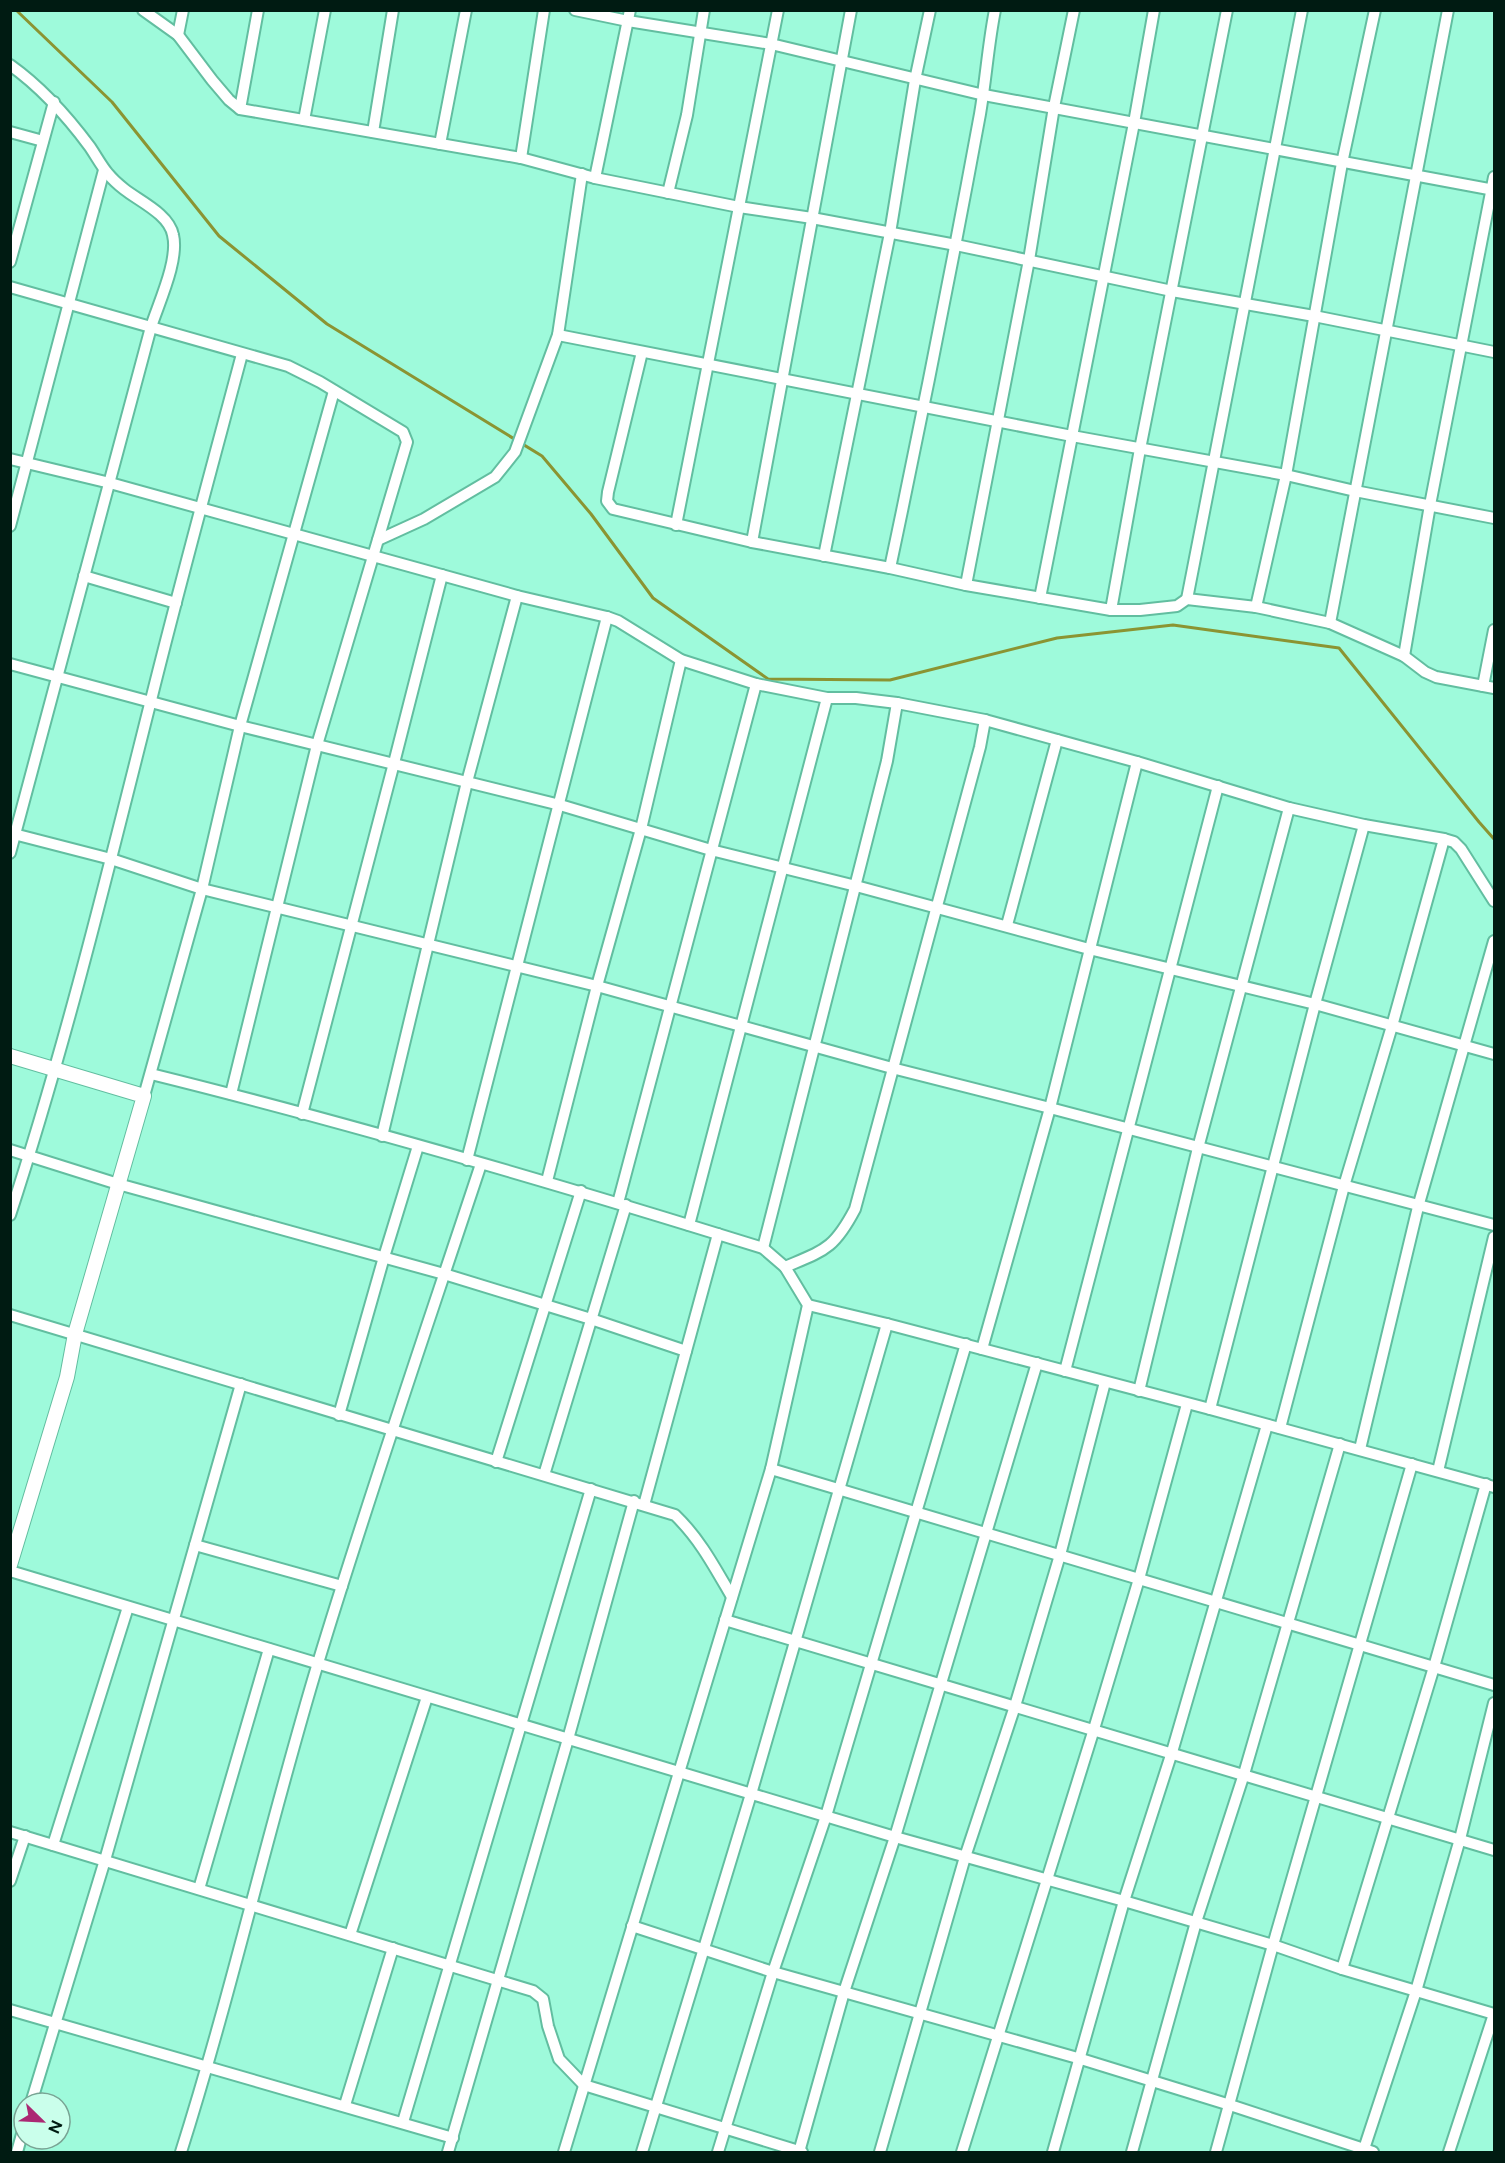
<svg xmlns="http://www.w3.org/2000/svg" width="1505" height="2163" viewBox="0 0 1505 2163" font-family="Figtree,sans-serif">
<rect width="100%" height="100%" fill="#9efadb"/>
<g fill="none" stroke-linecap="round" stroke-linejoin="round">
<path stroke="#8b9432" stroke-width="3" d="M 16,10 L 112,102 L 219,236 L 327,324 L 542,456 L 591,514 L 653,598 L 768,679 L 890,680 L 1057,638 L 1173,625 L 1339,648 L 1479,822 L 1494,839"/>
<defs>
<g id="minor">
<path d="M 143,10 L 178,35 L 212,80 L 229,100 L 240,109 L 521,158 L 595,178 L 739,207 L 812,218 L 956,245 L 1172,291 L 1314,316 L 1494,352"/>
<path d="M 575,10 L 628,21 L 771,44 L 984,95 L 1494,190"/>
<path d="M 178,35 L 183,10"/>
<path d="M 10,65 C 41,87 67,116 90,147 C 102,165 105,174 124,189 C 139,201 169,214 173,235 C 179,260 159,302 151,327 L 10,853"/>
<path d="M 240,109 L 258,10"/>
<path d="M 304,120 L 325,10"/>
<path d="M 10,132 L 43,141"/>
<path d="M 373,132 L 393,10"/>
<path d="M 440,144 L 466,10"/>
<path d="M 521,158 L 544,10"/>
<path d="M 595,178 L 630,10"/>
<path d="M 668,193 L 687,115 L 704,10"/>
<path d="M 10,262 L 54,102"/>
<path d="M 10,287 L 288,366 L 320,382 L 403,432 L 407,442 L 317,745 L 231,1094"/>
<path d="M 558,335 L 1072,436 L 1286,475 L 1355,491 L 1494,518"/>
<path d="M 642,352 L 608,492 L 607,501 L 613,509 L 752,542 L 890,568 L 966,585 L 1111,610 L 1140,610 L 1177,606 L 1187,599 L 1256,607 L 1330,623 L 1404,656 L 1425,672 L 1436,677 L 1494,688"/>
<path d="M 10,459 L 110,483 L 517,596 L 607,617 L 618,621 L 681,660 L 756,684 L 827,698 L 856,698 L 897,703 L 985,720 L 1137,762 L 1289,808 L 1364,825 L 1444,839 L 1454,842 L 1461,849 L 1494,901"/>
<path d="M 676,525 L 778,10"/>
<path d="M 10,526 L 104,170"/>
<path d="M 378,540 L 424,519 L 495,477 L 515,452 L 558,335 L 582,174"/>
<path d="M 752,542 L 851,10"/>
<path d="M 824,556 L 890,233 L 915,80 L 930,10"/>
<path d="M 890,568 C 922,417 952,266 980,114 C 986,79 988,45 995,10"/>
<path d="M 84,576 L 176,603"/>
<path d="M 966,585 L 1029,260 L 1054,107 L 1074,10"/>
<path d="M 1040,598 L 1134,123 L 1154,10"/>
<path d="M 1187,599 L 1302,10"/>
<path d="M 1256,607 L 1286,475 L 1342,163 L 1375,10"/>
<path d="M 1111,610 L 1140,449 L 1227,10"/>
<path d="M 1330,623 L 1448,10"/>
<path d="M 1404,656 L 1430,505 L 1494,177"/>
<path d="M 10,664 L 240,726 L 560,805 L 711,850 L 856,886 L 1089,949 L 1315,1004 L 1494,1054"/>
<path d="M 1483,686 L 1494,630"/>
<path d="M 10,833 L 111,859 L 202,889 L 597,986 L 892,1068 L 1050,1108 L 1494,1225"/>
<path d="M 1007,925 L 1057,740"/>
<path d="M 151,1074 C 357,1125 561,1185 763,1248 L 785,1267 C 825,1250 834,1249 855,1209 L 980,747 L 985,720"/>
<path d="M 144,1096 L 202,889 L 240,726 L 334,391"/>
<path d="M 302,1114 L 394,763 L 442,575"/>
<path d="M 382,1136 L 467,782 L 517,596"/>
<path d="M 10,1150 L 118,1184 L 444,1274 L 591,1319 L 686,1351"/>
<path d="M 467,1160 L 607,617"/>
<path d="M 547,1181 L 597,986 L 641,829 L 681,660"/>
<path d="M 618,1203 L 756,684"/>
<path d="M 10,1215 C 65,1047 107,875 150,704 C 179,587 211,470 242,354"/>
<path d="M 689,1225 L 827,698"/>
<path d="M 763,1248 L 887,761 L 897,703"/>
<path d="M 808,1305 L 887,1324 L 1210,1409 L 1494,1487"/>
<path d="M 10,1315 L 675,1515 C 700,1539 715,1568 732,1597"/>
<path d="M 982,1349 L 1050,1108 L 1137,762"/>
<path d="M 1065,1371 L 1218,786"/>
<path d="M 1139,1391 L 1198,1148 L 1289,808"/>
<path d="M 1210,1409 L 1315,1004 L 1364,825"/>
<path d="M 339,1415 L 384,1257 L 418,1146"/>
<path d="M 1280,1428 L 1344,1186 L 1392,1026 L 1444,839"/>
<path d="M 1360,1449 L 1418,1207 L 1494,941"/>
<path d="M 496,1462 L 581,1191"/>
<path d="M 771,1469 L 1494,1685"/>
<path d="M 1438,1471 L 1494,1237"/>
<path d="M 544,1475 L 626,1205"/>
<path d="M 644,1505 L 718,1234"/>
<path d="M 195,1545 L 342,1586"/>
<path d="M 10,1571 L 895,1837 L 1124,1901 L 1273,1945 L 1342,1969 L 1494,2014"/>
<path d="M 725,1620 L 1494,1850"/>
<path d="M 10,1832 L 533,1991 L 543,1999 L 548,2026 L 559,2059 L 584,2085 L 802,2152"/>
<path d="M 53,1845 L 128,1607"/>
<path d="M 10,1881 L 25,1836"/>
<path d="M 199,1889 L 269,1649"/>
<path d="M 632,1926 L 773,1972 L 1081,2059 L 1230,2105 L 1373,2152"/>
<path d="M 350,1935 L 427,1697"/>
<path d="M 1342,1969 L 1434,1667 L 1486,1484"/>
<path d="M 10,2010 L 453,2138"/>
<path d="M 31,2103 L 105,1860 L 241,1384"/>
<path d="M 345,2105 L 393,1948"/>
<path d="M 403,2122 L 591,1489"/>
<path d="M 17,2152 L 24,2127"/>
<path d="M 181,2152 C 232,1991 269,1825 318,1663 C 369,1495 426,1330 481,1164"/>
<path d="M 448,2152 L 568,1739 L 634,1501"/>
<path d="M 564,2152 L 771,1469 L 808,1305 L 785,1267"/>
<path d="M 642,2152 L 751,1794 L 887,1324"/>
<path d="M 718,2152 L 773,1972 L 826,1816 L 966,1344"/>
<path d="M 799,2152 L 844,1992 L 895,1837 L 1037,1363"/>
<path d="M 880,2152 L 965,1857 L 1015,1706 L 1060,1555 L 1105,1382"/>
<path d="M 962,2152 L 1094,1729 L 1139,1579 L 1187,1404"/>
<path d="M 1053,2152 L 1124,1901 L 1172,1752 L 1267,1425"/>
<path d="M 1132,2152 L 1196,1922 L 1244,1774 L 1340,1444"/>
<path d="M 1216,2152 L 1273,1945 L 1412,1464"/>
<path d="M 1363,2152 L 1416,1991 L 1460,1839 L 1494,1703"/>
<path d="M 1449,2152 L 1494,2014"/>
</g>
<path id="tertiary" d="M 10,1056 L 144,1096 L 75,1334 L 67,1377 L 10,1565"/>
</defs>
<use href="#minor" stroke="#62bea0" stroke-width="14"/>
<use href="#tertiary" stroke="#62bea0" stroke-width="16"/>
<use href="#minor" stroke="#fff" stroke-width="10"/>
<use href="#tertiary" stroke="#fff" stroke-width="14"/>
</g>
<rect width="1505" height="2163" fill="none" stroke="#001b12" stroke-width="24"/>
<g transform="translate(42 2121) rotate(114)"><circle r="28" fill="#caffeb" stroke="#79a494" stroke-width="1.5"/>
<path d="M0-4.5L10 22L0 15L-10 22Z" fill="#ab2873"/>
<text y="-9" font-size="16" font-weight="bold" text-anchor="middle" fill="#001b12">N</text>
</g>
</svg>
